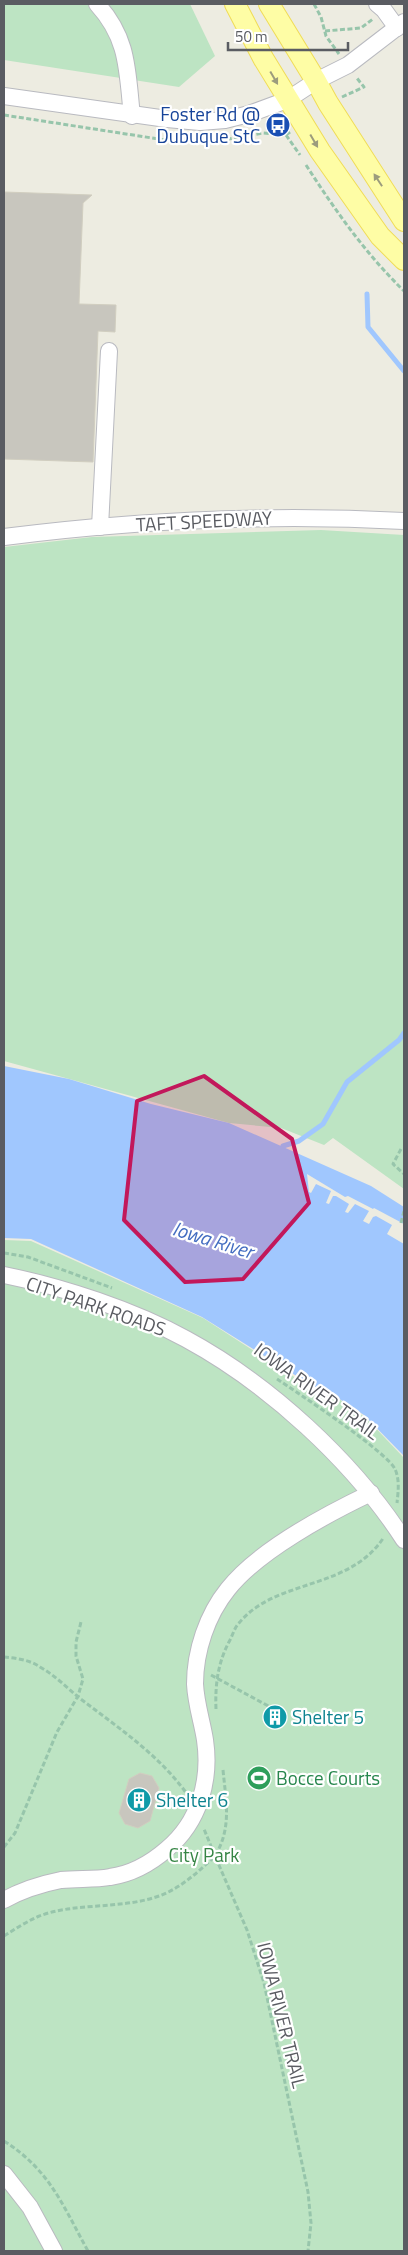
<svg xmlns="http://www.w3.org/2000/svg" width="408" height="2255" viewBox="0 0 408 2255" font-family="'Titillium Web',sans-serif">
<rect width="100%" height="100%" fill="#edece1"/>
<g fill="#bde4c3">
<path d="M 4,4 L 190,4 L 215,56 L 179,87 L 4,60 Z"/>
<path d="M 321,530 L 404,535 L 404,1189 L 333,1138 L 324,1145 L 281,1128 L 229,1123 L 4,1061 L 4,547 L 92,537 Z"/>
<path d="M 4,1240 L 31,1241 L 203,1318 L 316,1391 L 339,1399 L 367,1419 L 404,1458 L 404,2251 L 4,2251 Z"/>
</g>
<path fill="#a0c7fe" d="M 4,1066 L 69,1079 L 151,1104 L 229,1123 L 371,1186 L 404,1207 L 404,1456 L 364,1415 L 338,1398 L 311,1385 L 202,1317 L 31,1239 L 4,1238 Z"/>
<path fill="#edece1" d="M 307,1174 L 345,1197 L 348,1196 L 373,1209 L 374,1208 L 404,1224 L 404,1244 L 387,1234 L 392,1225 L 376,1216 L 373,1217 L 369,1224 L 363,1221 L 369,1211 L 355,1204 L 348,1213 L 345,1212 L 349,1204 L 336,1196 L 333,1196 L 329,1204 L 326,1203 L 331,1191 L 316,1184 L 311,1193 L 309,1192 Z"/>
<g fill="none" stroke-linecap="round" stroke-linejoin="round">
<g stroke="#a0c7fe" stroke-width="5">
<path d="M 367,294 L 368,327 L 404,371"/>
<path d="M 283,1146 L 299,1141 L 323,1124 L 347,1082 L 399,1040 L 404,1033"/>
</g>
</g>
<g fill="#c8c6be" stroke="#d1cec0">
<path d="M 4,192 L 92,195 L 83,203 L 79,304 L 116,305 L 115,332 L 98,331 L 93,462 L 4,459 Z"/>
<path d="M 268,1707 L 282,1707 L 282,1726 L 269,1727 Z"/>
<path d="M 140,1773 L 152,1776 L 159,1788 L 150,1821 L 138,1828 L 125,1824 L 119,1813 L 129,1779 Z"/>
</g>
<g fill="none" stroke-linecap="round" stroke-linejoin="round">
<defs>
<g id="minor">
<path d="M 97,4 C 129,39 127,71 132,116"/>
<path d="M 377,4 L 384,10 L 397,28"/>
<path d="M 4,96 L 167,119 L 200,122 L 225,120 L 249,114 L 287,100 L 316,81 L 348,65 L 404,22"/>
<path d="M 100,527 L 109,351"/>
<path d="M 4,537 C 137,520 271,514 404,521"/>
<path d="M 4,1275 C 63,1287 133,1310 186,1339 C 269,1384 353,1461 404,1540"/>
<path d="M 4,1900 C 22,1890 41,1884 61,1880 C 77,1878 94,1880 110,1877 C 131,1874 151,1863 167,1849 C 199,1822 211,1781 205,1740 C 202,1721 196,1704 195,1684 C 195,1651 207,1615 228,1589 C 258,1551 327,1514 371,1493"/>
<path d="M 4,2174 L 30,2207 L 54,2251"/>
</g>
<g id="major">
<path d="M 235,4 L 263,58 L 320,151 L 380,236 L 404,260"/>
<path d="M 269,4 L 316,81 L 328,103 L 404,221"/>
</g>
</defs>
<use href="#minor" stroke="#b9bac0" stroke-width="18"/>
<use href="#major" stroke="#f0dc57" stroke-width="22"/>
<g stroke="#97c5ab" stroke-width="3" stroke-dasharray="5 2.5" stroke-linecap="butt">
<path d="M 314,4 L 321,17 L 326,36 L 339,54"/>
<path d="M 325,31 L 361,28 L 373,19"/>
<path d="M 342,97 L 364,87 L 356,77"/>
<path d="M 4,115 L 165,140 L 211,142 L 263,133 L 286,135 L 290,132"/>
<path d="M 286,135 L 300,155"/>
<path d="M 306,165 C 335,210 365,253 404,291"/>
<path d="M 401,1149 L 393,1164 L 404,1174"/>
<path d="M 401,1223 L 404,1211"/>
<path d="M 4,1253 L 28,1257 L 112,1288"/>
<path d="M 277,1379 C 298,1393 387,1452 395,1469 C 400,1480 398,1493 397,1503"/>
<path d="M 4,1657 C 16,1658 30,1660 40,1667 C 56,1676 68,1689 82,1700 C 120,1729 159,1755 187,1794"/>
<path d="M 211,1675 L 272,1708"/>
<path d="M 216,1709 C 215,1684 218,1662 230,1640 C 233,1634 235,1627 239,1623 C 276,1578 349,1591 384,1537"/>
<path d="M 223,1770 C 226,1801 232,1828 215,1856 L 247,1930 L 264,1983 L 308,2192 L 311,2223 L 308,2251"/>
<path d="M 4,1847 L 15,1833 L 57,1732 L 78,1696 L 83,1679 L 76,1656 L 76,1642 L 81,1622"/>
<path d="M 4,1936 C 15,1929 26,1922 37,1917 C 72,1902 120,1910 159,1896 C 181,1888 198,1872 215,1856 L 204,1829"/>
<path d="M 4,2141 C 50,2170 63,2206 88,2251"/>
</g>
<use href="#minor" stroke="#fff" stroke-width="16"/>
<use href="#major" stroke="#fefda5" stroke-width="20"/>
</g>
<defs><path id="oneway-solid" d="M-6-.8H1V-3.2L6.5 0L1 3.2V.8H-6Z" transform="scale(1.25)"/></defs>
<g fill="#9c9c7d">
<use href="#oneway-solid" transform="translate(274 78) rotate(60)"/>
<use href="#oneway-solid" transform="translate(314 141) rotate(60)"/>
<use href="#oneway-solid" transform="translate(378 180) rotate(-123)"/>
</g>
<path fill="#c2185b" fill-opacity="0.2" stroke="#c2185b" stroke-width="4" stroke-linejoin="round" d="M 204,1076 L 292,1139 L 309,1203 L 243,1279 L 185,1282 L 124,1220 L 137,1101 Z"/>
<defs>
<symbol id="bus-disc" viewBox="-11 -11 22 22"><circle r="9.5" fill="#1a4fb4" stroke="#fff"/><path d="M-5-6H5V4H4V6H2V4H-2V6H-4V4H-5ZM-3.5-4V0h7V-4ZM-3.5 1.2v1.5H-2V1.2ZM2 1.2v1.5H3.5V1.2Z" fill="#fff"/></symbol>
<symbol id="building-disc" viewBox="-11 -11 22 22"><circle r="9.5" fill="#0f9aa8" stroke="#fff"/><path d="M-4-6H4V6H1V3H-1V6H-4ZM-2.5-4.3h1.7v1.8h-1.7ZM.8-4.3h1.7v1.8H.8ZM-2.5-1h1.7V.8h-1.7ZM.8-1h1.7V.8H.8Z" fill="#fff"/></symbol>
<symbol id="stadium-disc" viewBox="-11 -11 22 22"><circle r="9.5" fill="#2e9e5b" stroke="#fff"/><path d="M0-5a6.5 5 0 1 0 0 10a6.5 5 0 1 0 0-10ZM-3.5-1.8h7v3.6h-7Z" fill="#fff"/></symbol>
</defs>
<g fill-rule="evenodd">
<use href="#bus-disc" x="264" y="111" width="28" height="28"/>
<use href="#building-disc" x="261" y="1703" width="28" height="28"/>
<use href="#stadium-disc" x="245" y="1764" width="28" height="28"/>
<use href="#building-disc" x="125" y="1786" width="28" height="28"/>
</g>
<g text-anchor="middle" stroke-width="4.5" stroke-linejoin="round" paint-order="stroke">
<g font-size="19" fill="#164399" stroke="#fff" text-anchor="end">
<text x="260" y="121">Foster Rd @<tspan x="260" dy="22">Dubuque StC</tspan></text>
</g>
<g font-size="19" fill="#5a5c62" stroke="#fff">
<text transform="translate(204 521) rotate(-3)" y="7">TAFT SPEEDWAY</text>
<text transform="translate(96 1306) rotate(19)" y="7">CITY PARK ROADS</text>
<text transform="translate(317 1391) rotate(36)" y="7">IOWA RIVER TRAIL</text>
<text transform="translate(282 2015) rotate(76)" y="7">IOWA RIVER TRAIL</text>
</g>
<g font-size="19" fill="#0d838f" stroke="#fff" text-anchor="start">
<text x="292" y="1724">Shelter 5</text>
<text x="156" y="1807">Shelter 6</text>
</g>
<g font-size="19" fill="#27864d" stroke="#fff" text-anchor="start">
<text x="276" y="1785">Bocce Courts</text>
</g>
<g font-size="19" fill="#368545" stroke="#fff">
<text x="204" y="1862">City Park</text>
</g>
<g font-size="20" font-style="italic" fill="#436dc1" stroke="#fff">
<text transform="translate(213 1240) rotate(17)" y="7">Iowa River</text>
</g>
</g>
<rect width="408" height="2255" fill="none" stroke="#5a5c62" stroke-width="10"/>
<path d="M228 42v8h120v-8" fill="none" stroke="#5a5c62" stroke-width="2.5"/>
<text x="235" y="42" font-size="15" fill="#5a5c62" stroke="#ffffff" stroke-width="4" paint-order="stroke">50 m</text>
</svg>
